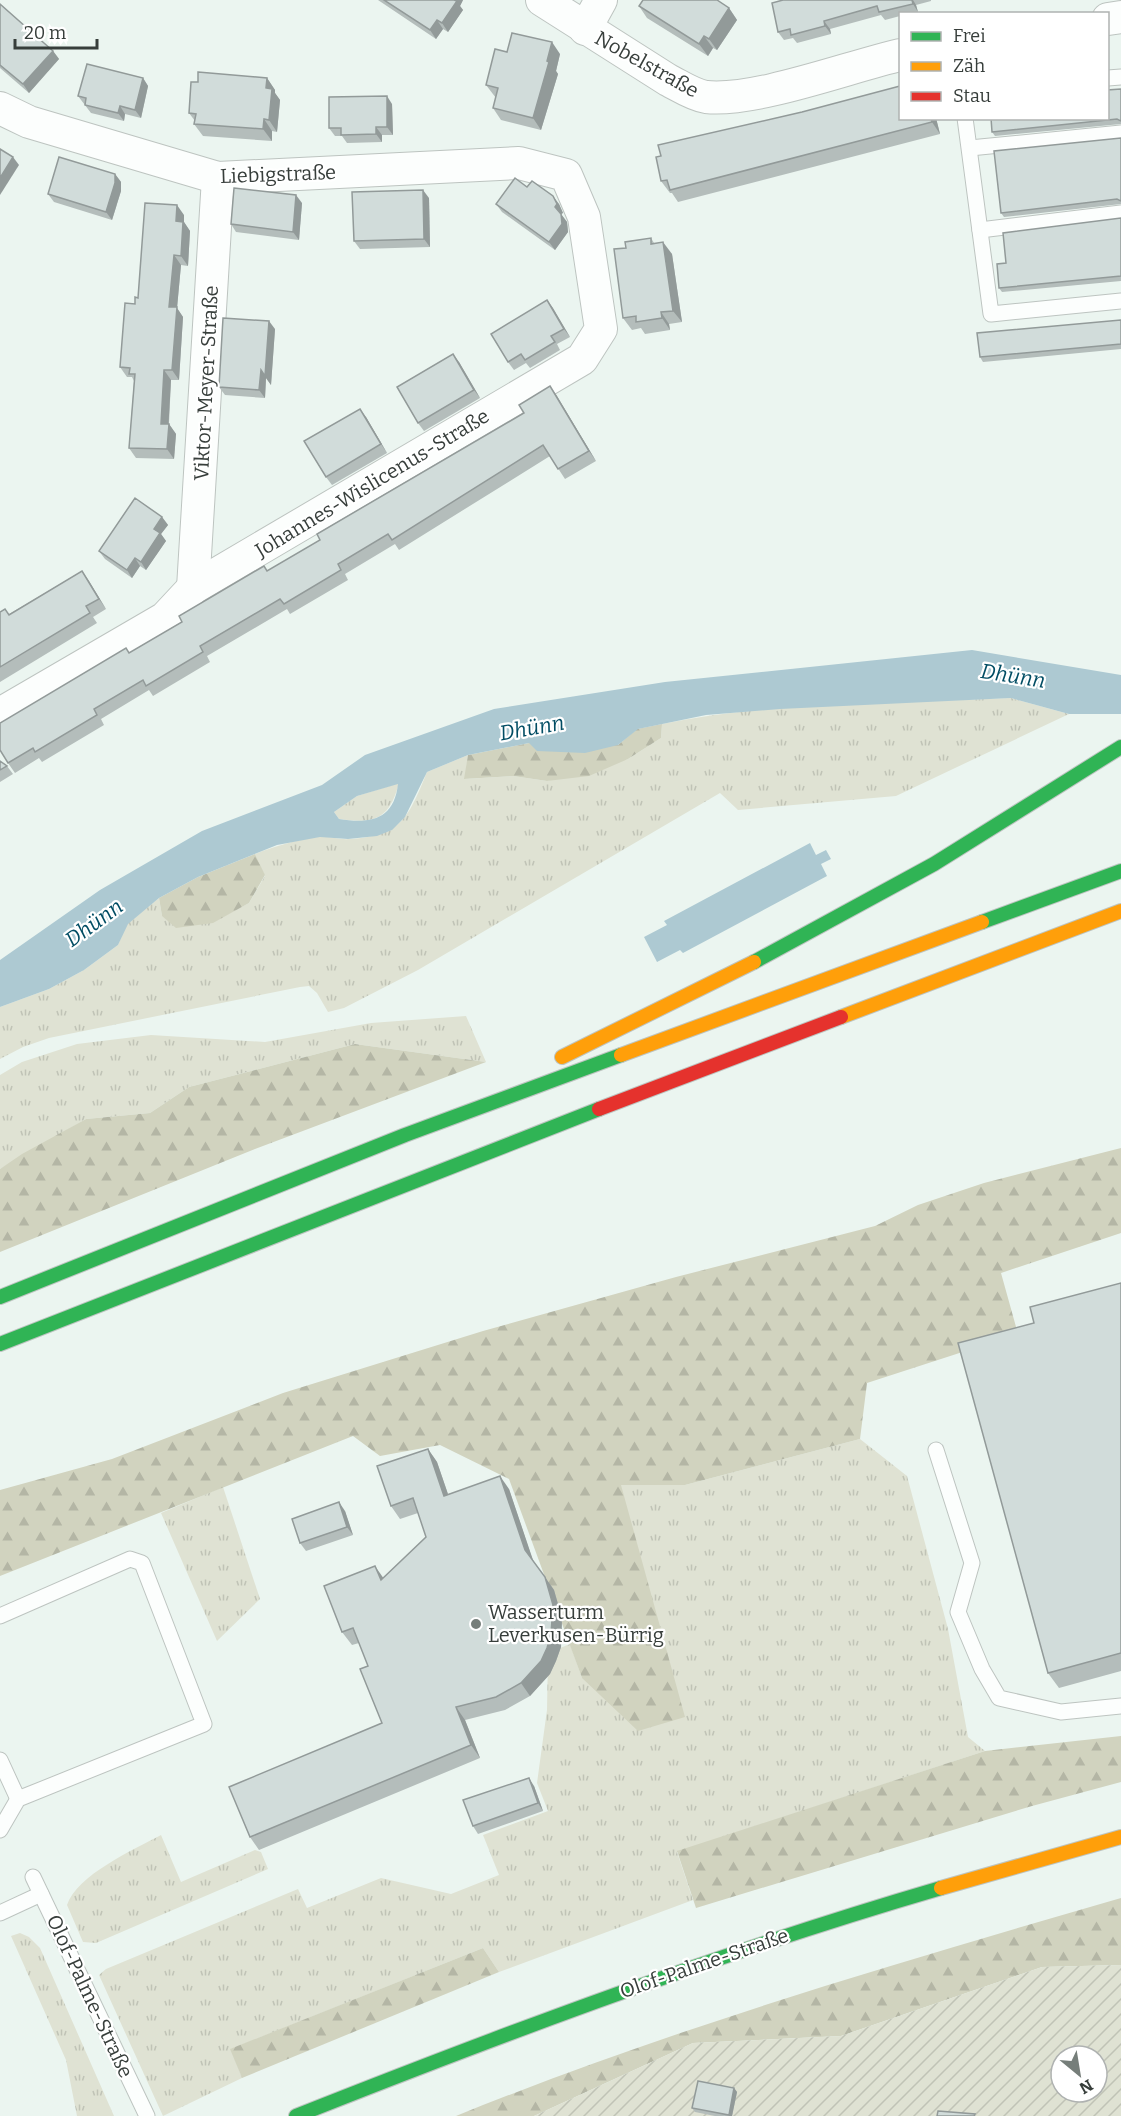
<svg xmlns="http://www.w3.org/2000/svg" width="1121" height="2116" viewBox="0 0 1121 2116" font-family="Bitter,serif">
<defs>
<pattern id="grass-tufts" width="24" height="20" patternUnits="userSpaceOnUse" patternTransform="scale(1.5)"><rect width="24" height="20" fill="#dfe2d3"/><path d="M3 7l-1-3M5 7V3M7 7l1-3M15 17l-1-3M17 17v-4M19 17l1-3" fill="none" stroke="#c0c3b6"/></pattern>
<pattern id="forest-firs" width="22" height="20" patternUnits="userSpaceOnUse" patternTransform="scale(1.5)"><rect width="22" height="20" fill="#d1d3bf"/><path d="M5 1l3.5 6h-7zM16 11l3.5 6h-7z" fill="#b4b6a5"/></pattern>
<pattern id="garden-furrows" width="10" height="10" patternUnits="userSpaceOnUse" patternTransform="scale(1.5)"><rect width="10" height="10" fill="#dfe2d3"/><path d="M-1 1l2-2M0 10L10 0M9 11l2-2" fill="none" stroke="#c0c3b6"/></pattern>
</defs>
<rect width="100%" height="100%" fill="#ebf5f0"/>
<g fill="url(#grass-tufts)">
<path d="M 1011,698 L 1069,714 L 896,796 L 738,810 L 720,793 L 418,970 L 344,1008 L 328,1012 L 317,993 L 309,986 L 300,987 L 49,1038 L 23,1047 L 0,1059 L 0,1007 L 49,989 L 84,970 L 118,945 L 127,924 L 159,898 L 162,916 L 213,922 L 249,903 L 265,876 L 255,854 C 275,846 296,840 318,837 C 329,836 340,840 350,839 C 402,836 409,816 427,772 L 468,755 L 465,779 L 513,776 L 547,781 L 628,759 L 661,738 L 662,724 C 776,701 895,703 1011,698 Z"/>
<path d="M 399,783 C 389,820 374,824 339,819 L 334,812 L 357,796 Z"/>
<path d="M 466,1016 L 486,1062 L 355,1044 L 189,1087 L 150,1113 L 86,1119 L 0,1169 L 0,1075 L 22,1062 L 77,1044 L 151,1035 L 265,1042 L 371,1023 Z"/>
<path d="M 860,1439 L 907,1476 L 948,1629 L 968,1737 L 985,1751 L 677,1852 L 693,1900 L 499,1972 L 483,1948 L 231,2049 L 242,2078 L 163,2116 L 99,1975 L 106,1969 L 298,1889 L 307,1908 L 381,1878 L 451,1894 L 499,1875 L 483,1835 L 548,1811 L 537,1783 L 547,1710 L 548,1653 L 570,1644 L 582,1678 L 620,1485 L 685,1485 Z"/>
<path d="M 223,1487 L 260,1599 L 217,1641 L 161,1513 Z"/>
<path d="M 161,1835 L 181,1882 L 255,1850 L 261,1852 L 268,1869 L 96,1943 L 83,1942 L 67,1905 C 77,1875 133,1850 161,1835 Z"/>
<path d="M 20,1933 L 29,1937 L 40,1948 L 114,2116 L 77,2116 L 66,2060 L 11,1936 Z"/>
</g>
<g fill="url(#forest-firs)">
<path d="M 662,724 L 661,738 L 628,759 L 589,776 L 547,781 L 513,776 L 464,779 L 468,755 L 529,743 L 618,745 L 637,729 Z"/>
<path d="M 255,854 L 265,875 L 249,903 L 213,923 L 176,928 L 162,916 L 159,898 L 198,877 Z"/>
<path d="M 355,1044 L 486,1062 L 255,1149 L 0,1252 L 0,1169 L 22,1154 L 86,1119 L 150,1113 L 189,1087 Z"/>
<path d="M 1121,1148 L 1121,1233 L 1001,1273 L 1018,1334 L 867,1383 L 860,1439 L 685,1485 L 621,1485 L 685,1717 L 638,1731 L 582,1678 L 509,1479 L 440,1445 L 380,1456 L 353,1436 L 0,1576 L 0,1490 L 112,1459 L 283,1393 L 483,1331 L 676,1277 L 875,1226 L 918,1205 L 984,1183 Z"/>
<path d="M 1121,1736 L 1121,1782 L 1032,1806 L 696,1908 L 677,1851 L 985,1751 Z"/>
<path d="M 1121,1898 L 1121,1965 L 1042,1967 L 841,2036 L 693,2043 L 534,2116 L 456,2116 C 673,2028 897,1963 1121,1898 Z"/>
<path d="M 483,1948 L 499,1972 L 242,2078 L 230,2049 Z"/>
</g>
<path fill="url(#garden-furrows)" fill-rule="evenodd" d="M 1121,1965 L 1121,2116 L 534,2116 L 693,2043 L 841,2036 L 1042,1967 ZM 1061,2056 L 1097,2056 L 1097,2092 L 1061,2092 Z"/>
<g fill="#adc9d2" fill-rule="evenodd">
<path d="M 972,650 L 1121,675 L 1121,714 L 1069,714 L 1011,698 L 780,709 L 706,715 L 638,729 L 618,745 L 585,753 L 537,751 L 529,743 L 468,755 L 427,772 L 405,817 L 392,830 L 377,836 L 348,839 L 320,837 L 277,845 L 198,877 L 159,898 L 128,924 L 118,945 L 84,970 L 49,989 L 0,1007 L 0,960 L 100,890 L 202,831 L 322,785 L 365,755 L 494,709 L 665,682 ZM 398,784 C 394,820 370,824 339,819 L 334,812 L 357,796 Z"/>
<path d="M 810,843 L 816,855 L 826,850 L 831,859 L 821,864 L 827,876 L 683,953 L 680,950 L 657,962 L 644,937 L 667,925 L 664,921 Z"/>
</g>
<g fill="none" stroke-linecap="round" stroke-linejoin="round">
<defs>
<g id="lane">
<path d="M 1108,78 L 1121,77"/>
<path d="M 965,118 L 991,314 L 1121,301"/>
<path d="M 970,148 L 1121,133"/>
<path d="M 980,230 L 1121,213"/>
<path d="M 936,1450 L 972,1563 L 958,1612 L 982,1669 L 999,1698 L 1061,1712 L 1121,1706"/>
<path d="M 0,1616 L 130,1559 L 142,1563 L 204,1724 L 18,1799 L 0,1830"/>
<path d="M 0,1760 L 18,1799"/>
<path d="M 33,1877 L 147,2116"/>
<path d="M 0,1913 L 41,1894"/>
</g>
<g id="street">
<path d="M 542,0 L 668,80 C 680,86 693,95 706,97 C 756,102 848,67 900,55"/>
<path d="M 1108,19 L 1121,17"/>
<path d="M 585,29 L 601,0"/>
<path d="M 0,108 L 29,122 L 218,178 L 519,163 L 566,175 L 584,217 L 601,329 L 582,359 L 193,588 L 165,618 L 0,714"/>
<path d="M 193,588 L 218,178"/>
</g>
<g id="fast">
<path d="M 982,922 L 1121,871"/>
<path d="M 754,962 L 934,864 L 1121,747"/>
<path d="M 0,1297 L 405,1135 L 621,1055"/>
<path d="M 0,1344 L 599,1109"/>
<path d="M 296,2116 C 508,2032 722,1952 941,1888"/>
</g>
<g id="slow">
<path d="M 841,1017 L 1121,911"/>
<path d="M 621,1055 L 982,922"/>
<path d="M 562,1057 L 754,962"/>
<path d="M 941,1888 L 1121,1837"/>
</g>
<path id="jam" d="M 599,1109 L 841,1017"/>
</defs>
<use href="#lane" stroke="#bdc4c0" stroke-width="17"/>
<use href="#street" stroke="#bdc4c0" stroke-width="34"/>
<use href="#fast" stroke="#bdc4c0" stroke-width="16"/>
<use href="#slow" stroke="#bdc4c0" stroke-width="16"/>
<use href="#jam" stroke="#bdc4c0" stroke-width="16"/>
<use href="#lane" stroke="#fcfefd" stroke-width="15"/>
<use href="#street" stroke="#fcfefd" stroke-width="32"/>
<use href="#fast" stroke="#30b455" stroke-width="14"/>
<use href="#slow" stroke="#ff9f0a" stroke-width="14"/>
<use href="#jam" stroke="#e5322d" stroke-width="14"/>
</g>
<g fill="#b4bdbb">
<path d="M 378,0 L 463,0 L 460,6 L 463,10 L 448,32 L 443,29 L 436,39 Z"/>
<path d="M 783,0 L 931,0 L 931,1 L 916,5 L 918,12 L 912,14 L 900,14 L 900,16 L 885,20 L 881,15 L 830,29 L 831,34 L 797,43 L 793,38 L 784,40 L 778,32 Z"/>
<path d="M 0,4 L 53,51 L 59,59 L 29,93 L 0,68 Z"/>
<path d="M 639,6 L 729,8 L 737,20 L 717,50 L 713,48 L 708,56 L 647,18 Z"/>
<path d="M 507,52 L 560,54 L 556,71 L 558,74 L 541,130 L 501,120 L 493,108 L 496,98 L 486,85 Z"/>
<path d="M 143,78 L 148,86 L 141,118 L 125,114 L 124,121 L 91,113 L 78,96 Z"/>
<path d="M 267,78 L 275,90 L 275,93 L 280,100 L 277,132 L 272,131 L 272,141 L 203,136 L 194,124 L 195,121 L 189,113 L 198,82 Z"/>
<path d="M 1121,89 L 1121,124 L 995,136 L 992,132 Z"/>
<path d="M 392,104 L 393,135 L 382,135 L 382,142 L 347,143 L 342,136 L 335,136 L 329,128 Z"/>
<path d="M 900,118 L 936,118 L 940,134 L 678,202 L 672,193 L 670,193 L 661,181 Z"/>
<path d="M 1121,138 L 1121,204 L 1004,217 L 1001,213 Z"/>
<path d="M 115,174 L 121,182 L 121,191 L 112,220 L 54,202 L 48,194 Z"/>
<path d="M 527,187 L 559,204 L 563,213 L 561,214 L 567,222 L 568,232 L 555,250 L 502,212 L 496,204 Z"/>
<path d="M 429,198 L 430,247 L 360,249 L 354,241 Z"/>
<path d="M 302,203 L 299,240 L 236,232 L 231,224 Z"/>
<path d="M 184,215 L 184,222 L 190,231 L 188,266 L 181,265 L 177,308 L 183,317 L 179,380 L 171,380 L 169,424 L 176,434 L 174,459 L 136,458 L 129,448 L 134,381 L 132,377 L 127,377 L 120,367 L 135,304 Z"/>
<path d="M 1121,218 L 1121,281 L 1002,292 L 999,288 L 1006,263 Z"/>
<path d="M 651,238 L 654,243 L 672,254 L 682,322 L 669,324 L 670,330 L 645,334 L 641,328 L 632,330 L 623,318 L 626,248 Z"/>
<path d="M 547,300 L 570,337 L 557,344 L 560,350 L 530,368 L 526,363 L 514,370 L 508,362 Z"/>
<path d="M 1121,320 L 1121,349 L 983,362 L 980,357 Z"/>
<path d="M 275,329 L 271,385 L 266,378 L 265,398 L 225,395 L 219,387 Z"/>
<path d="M 459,362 L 480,398 L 424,431 L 418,423 Z"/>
<path d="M 550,386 L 596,461 L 565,479 L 550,456 L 399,550 L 395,544 L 345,574 L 348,580 L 290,614 L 287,609 L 207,656 L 210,662 L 153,696 L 149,690 L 101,719 L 104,725 L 42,762 L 39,758 L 15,773 L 8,763 L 129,653 L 320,540 L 524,413 Z"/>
<path d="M 366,417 L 387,453 L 332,485 L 326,477 Z"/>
<path d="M 162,517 L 168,525 L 161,534 L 166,541 L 146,570 L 140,566 L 132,578 L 105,559 L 99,551 Z"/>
<path d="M 82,571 L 106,609 L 93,617 L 97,623 L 0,682 L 0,612 L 9,614 Z"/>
<path d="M 0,761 L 7,766 L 13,774 L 0,782 Z"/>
<path d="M 1121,1283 L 1121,1671 L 1059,1688 L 1048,1673 L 1034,1323 Z"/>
<path d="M 428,1449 L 437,1462 L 448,1494 L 509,1489 L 533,1561 L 554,1590 L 562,1618 L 561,1647 L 556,1661 L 550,1674 L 530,1696 L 505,1710 L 465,1720 L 480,1758 L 259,1850 L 250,1837 L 382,1723 L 368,1666 L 359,1643 L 352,1645 L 342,1632 L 383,1578 L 426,1537 L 418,1513 L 400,1519 L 391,1506 Z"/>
<path d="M 345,1511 L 353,1535 L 306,1551 L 300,1543 Z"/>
<path d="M 534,1786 L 543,1811 L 478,1834 L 473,1826 Z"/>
<path d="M 734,2088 L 737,2092 L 732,2116 L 715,2116 L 695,2112 L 692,2108 Z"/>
</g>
<g fill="#929a99">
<path d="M 453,0 L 463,0 L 460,6 L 463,10 L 448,32 L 442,23 Z"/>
<path d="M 912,0 L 913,0 L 916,5 L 918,12 L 913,4 Z"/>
<path d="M 729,8 L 737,20 L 717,50 L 709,39 Z"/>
<path d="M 437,20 L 443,29 L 436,39 L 430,30 Z"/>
<path d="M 824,21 L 830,29 L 831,34 L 825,26 Z"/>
<path d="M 704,36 L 713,48 L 708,56 L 699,44 Z"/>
<path d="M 552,42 L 560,54 L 556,71 L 558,74 L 541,130 L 533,118 Z"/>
<path d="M 53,51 L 59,59 L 29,93 L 23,84 Z"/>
<path d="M 143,78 L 148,86 L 141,118 L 135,110 Z"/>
<path d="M 267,78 L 275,90 L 275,93 L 280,100 L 277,132 L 269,120 L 266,88 Z"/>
<path d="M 387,96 L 392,104 L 393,135 L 387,127 Z"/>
<path d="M 120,106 L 125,114 L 124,121 L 118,113 Z"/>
<path d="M 931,118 L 936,118 L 940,134 L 932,122 Z"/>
<path d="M 264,119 L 272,131 L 272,141 L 263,129 Z"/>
<path d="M 376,127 L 382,135 L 382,142 L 376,134 Z"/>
<path d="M 13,157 L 19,165 L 0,195 L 0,178 Z"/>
<path d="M 115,174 L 121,182 L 121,191 L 112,220 L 106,212 Z"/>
<path d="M 423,190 L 429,198 L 430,247 L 424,239 Z"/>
<path d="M 296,195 L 302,203 L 299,240 L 293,232 Z"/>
<path d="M 553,196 L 559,204 L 563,213 L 561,214 L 567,222 L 568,232 L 555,250 L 549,242 L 555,207 Z"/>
<path d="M 177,205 L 184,215 L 184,222 L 190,231 L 188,266 L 181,256 L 176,221 Z"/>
<path d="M 663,242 L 672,254 L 682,322 L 673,311 Z"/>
<path d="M 174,255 L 181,265 L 177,308 L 183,317 L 179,380 L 172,370 L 169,307 Z"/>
<path d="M 547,300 L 553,308 L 570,337 L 564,329 Z"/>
<path d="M 661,312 L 669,324 L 670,330 L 662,318 Z"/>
<path d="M 269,321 L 275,329 L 271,385 L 266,378 L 265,398 L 259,390 L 261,370 Z"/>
<path d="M 453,354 L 459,362 L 480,398 L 474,390 Z"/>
<path d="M 164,370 L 171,380 L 168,433 L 161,424 Z"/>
<path d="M 550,386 L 557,396 L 596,461 L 589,451 Z"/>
<path d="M 360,409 L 366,417 L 387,453 L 381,444 Z"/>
<path d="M 169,424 L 176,434 L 174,459 L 167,449 Z"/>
<path d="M 162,517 L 168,525 L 161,534 L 166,541 L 146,570 L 141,562 L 154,529 Z"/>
<path d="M 135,558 L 140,566 L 132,578 L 127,570 Z"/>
<path d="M 82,571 L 89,581 L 106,609 L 99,599 Z"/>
<path d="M 428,1449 L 437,1462 L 453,1509 L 444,1496 Z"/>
<path d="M 500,1476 L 509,1489 L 534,1563 L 525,1550 Z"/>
<path d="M 339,1502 L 345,1511 L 353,1535 L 347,1527 Z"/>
<path d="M 375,1566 L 384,1579 L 381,1580 Z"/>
<path d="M 545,1577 L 554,1590 L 562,1618 L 561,1647 L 556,1661 L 550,1674 L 530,1696 L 521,1683 Z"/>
<path d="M 456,1707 L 465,1720 L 480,1758 L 471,1745 Z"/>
<path d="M 529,1778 L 534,1786 L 543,1811 L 538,1803 Z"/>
<path d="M 734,2088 L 737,2092 L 732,2116 L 729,2116 Z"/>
</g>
<g fill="#d1dcda" stroke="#929a99" stroke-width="1.5">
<path d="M 384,0 L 454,0 L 457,1 L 442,23 L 437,20 L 430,30 Z"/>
<path d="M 643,0 L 717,0 L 729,8 L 709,39 L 704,36 L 699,44 L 639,6 Z"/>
<path d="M 783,0 L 912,0 L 913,4 L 879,12 L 877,6 L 824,21 L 825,26 L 791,35 L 790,29 L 778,32 L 772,3 Z"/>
<path d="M 0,4 L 53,51 L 23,84 L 0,65 Z"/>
<path d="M 512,33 L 552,42 L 547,61 L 549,62 L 533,118 L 493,108 L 498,88 L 486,85 L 495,49 L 507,52 Z"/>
<path d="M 87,64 L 143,78 L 135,110 L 120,106 L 118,113 L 85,105 L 86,98 L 78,96 Z"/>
<path d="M 198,72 L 267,78 L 266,88 L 272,89 L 269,120 L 264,119 L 263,129 L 194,124 L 196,114 L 189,113 L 191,82 L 198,82 Z"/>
<path d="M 900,86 L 900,118 L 931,118 L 932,122 L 670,190 L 667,180 L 661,181 L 656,157 L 661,156 L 658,145 L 802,112 Z"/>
<path d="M 1121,89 L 1121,121 L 1117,119 L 992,132 L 991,118 L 1107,118 L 1107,90 Z"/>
<path d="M 387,96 L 387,127 L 376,127 L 376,134 L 341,135 L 341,128 L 329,128 L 329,97 Z"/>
<path d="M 1121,138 L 1121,201 L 1117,199 L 1001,213 L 994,151 Z"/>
<path d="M 0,149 L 13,157 L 0,178 Z"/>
<path d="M 59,157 L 115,174 L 115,183 L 106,212 L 48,194 Z"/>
<path d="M 515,178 L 527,187 L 532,181 L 553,196 L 557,204 L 555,207 L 561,214 L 562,224 L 549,242 L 496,204 Z"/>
<path d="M 234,188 L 296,195 L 293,232 L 231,224 Z"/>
<path d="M 423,190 L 424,239 L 354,241 L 352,192 Z"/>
<path d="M 145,203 L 177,205 L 176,221 L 183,222 L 181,256 L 174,255 L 169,307 L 177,307 L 172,370 L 164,370 L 161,424 L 169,424 L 167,449 L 129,448 L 135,374 L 129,374 L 130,368 L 120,367 L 125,303 L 135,304 L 135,297 L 138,298 Z"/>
<path d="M 1121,218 L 1121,276 L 999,288 L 997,264 L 1006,263 L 1003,233 Z"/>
<path d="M 651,238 L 651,244 L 663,242 L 673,311 L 661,312 L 662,318 L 636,322 L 636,316 L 623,318 L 614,249 L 626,248 L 625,242 Z"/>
<path d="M 547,300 L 564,329 L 551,336 L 555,342 L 525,360 L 521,354 L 508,362 L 491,334 Z"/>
<path d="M 223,318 L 269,321 L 265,376 L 261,370 L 259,390 L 219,387 Z"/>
<path d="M 1121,320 L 1121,344 L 980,357 L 977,333 Z"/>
<path d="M 453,354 L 474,390 L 418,423 L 397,387 Z"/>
<path d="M 550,386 L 589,451 L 558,469 L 543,445 L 392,540 L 388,534 L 338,564 L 341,570 L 284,604 L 280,599 L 200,646 L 203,652 L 146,686 L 143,680 L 94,709 L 97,715 L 35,752 L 33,748 L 8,763 L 0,750 L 0,723 L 126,648 L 129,653 L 182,622 L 179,616 L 264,566 L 267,571 L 320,540 L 317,534 L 524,413 L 519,405 Z"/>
<path d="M 360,409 L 381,444 L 326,477 L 304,441 Z"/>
<path d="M 135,498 L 162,517 L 154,529 L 160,533 L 141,562 L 135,558 L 127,570 L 99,551 Z"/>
<path d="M 82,571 L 99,599 L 86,606 L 90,613 L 0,667 L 0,612 L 5,609 L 9,615 Z"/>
<path d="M 0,761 L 7,766 L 0,770 Z"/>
<path d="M 1121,1283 L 1121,1653 L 1048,1673 L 958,1343 L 1034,1323 L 1030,1307 Z"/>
<path d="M 428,1449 L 444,1496 L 500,1476 L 525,1550 L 545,1577 L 553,1605 L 551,1634 L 547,1648 L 541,1661 L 521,1683 L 496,1697 L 456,1707 L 471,1745 L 250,1837 L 229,1787 L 382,1723 L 360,1669 L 368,1666 L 353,1628 L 342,1632 L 324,1586 L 375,1566 L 381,1580 L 426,1537 L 413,1498 L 391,1506 L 377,1466 Z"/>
<path d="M 339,1502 L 347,1527 L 300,1543 L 292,1519 Z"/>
<path d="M 529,1778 L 538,1803 L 473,1826 L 463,1800 Z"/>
<path d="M 698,2081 L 734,2088 L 729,2115 L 692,2108 Z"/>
<path d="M 938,2111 L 975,2114 L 974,2116 L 937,2116 Z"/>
</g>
<circle fill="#767e7a" stroke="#fff" stroke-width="2" cx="476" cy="1624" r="6"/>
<g text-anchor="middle" stroke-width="4.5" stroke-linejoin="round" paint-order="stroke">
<g font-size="20" fill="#373e3b" stroke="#fff">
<text transform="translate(647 64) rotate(29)" y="7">Nobelstraße</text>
<text transform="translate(278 174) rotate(-2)" y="7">Liebigstraße</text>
<text transform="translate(206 383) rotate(-87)" y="7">Viktor-Meyer-Straße</text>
<text transform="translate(372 483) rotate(-31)" y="7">Johannes-Wislicenus-Straße</text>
<text transform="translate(704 1963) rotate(-19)" y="7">Olof-Palme-Straße</text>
<text transform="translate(90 1996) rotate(65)" y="7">Olof-Palme-Straße</text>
</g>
<g font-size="20" fill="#373e3b" stroke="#fff" text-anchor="start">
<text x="488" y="1619">Wasserturm<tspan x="488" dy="23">Leverkusen-Bürrig</tspan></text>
</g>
<g font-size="21" font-style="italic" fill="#004c63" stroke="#fff">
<text transform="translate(1013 676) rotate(9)" y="7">Dhünn</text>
<text transform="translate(532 728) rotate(-10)" y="7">Dhünn</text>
<text transform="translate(94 923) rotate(-36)" y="7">Dhünn</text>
</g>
</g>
<rect x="899" y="12" width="210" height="108" fill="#ffffff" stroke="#afb2b1" stroke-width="1.5"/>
<rect x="911" y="32" width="30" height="9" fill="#30b455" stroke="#afb2b1" stroke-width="1.5"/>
<text x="953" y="42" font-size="18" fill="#373e3b">Frei</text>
<rect x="911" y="62" width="30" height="9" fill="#ff9f0a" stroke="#afb2b1" stroke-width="1.5"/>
<text x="953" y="72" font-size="18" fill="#373e3b">Zäh</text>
<rect x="911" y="92" width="30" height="9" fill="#e5322d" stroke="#afb2b1" stroke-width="1.5"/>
<text x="953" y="102" font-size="18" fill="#373e3b">Stau</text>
<g transform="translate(1079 2074) rotate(150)"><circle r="28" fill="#ffffff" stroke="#afb2b1" stroke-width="1.5"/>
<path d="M0-4.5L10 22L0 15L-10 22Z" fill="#767e7a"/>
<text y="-9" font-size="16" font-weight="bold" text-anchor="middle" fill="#373e3b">N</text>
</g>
<path d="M15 39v9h82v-9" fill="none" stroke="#373e3b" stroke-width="3"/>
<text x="24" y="39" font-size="18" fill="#373e3b" stroke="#ffffff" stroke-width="4.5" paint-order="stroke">20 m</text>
</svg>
